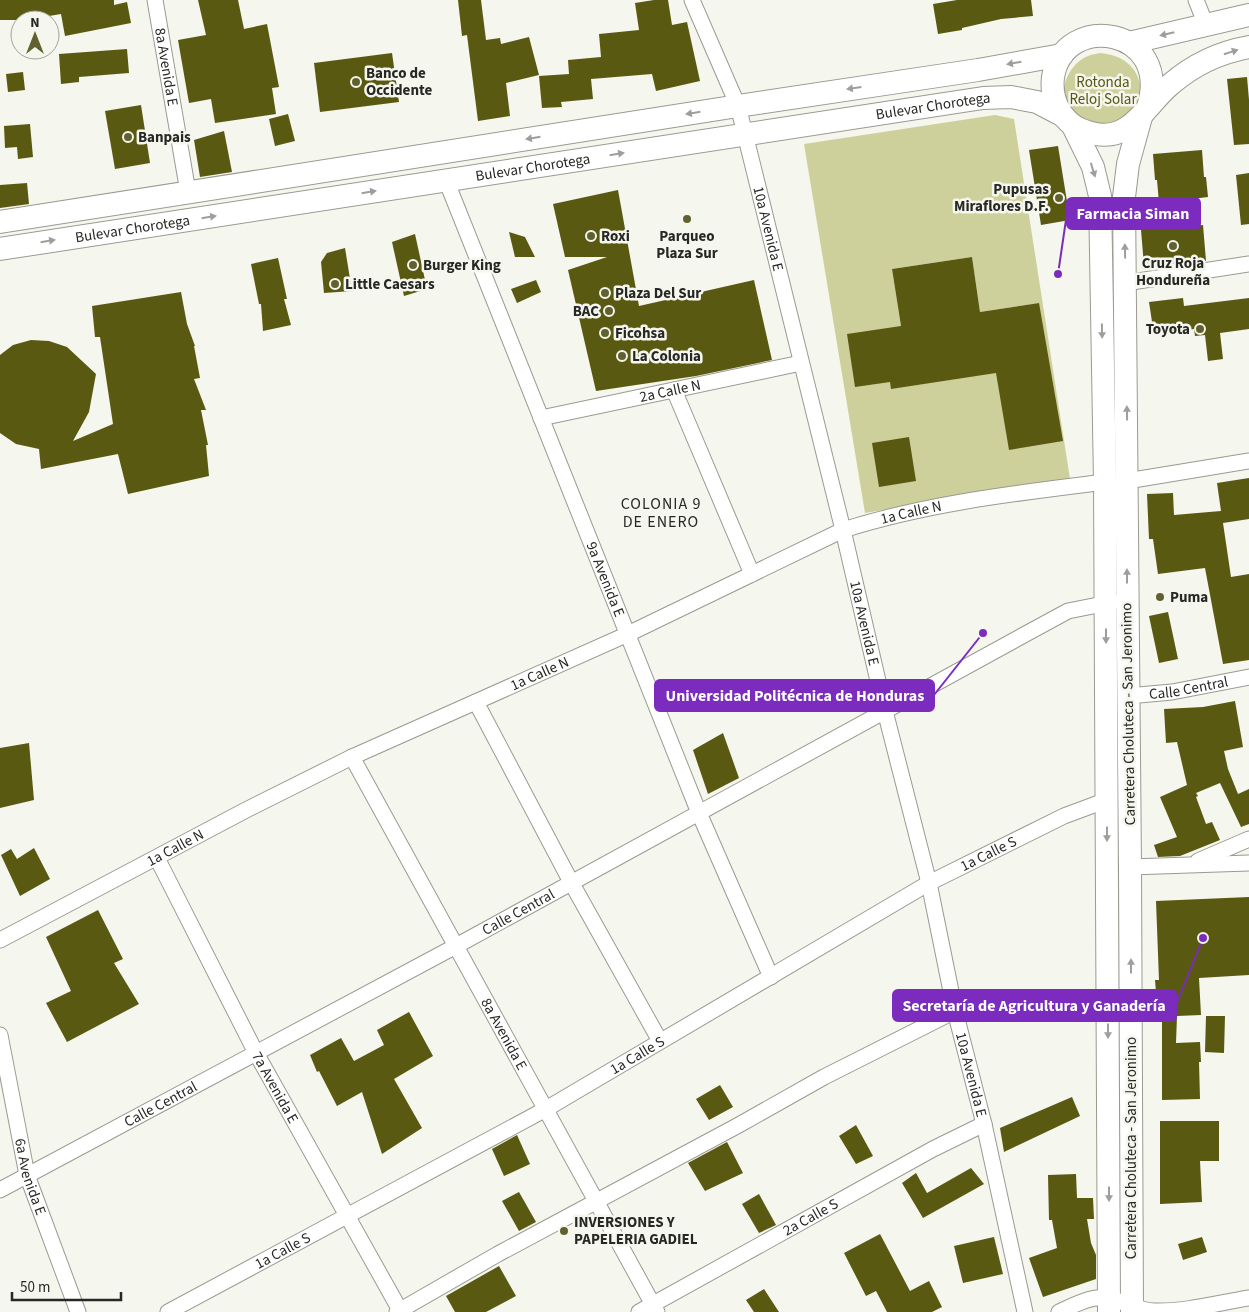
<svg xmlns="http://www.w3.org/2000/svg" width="1249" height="1312" viewBox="0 0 1249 1312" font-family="'Source Sans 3',sans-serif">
<rect width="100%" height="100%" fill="#f5f6ed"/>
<g fill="#ced09b" fill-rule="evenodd">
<path d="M 1100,53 C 1122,55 1138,66 1141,89 C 1141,93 1141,100 1139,104 C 1135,111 1119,122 1112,128 L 1077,120 C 1074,113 1068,106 1065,99 C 1060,82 1073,62 1088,56 C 1092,54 1097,54 1100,53 Z"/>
<path d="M 995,115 L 1014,119 L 1070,479 L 865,513 L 804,144 ZM 972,257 L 980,312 L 1039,303 L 890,382 L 901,326 L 892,269 Z"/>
</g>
<g fill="#595911">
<path d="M 0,0 L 114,0 L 114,5 L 127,2 L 131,23 L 65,36 L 61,14 L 25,20 L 0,20 Z"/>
<path d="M 198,0 L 238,0 L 244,29 L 267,24 L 279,87 L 272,88 L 276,114 L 215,123 L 211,99 L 189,103 L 178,40 L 206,35 Z"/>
<path d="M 458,0 L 481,0 L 486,40 L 500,38 L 501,44 L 529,37 L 539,75 L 506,83 L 510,116 L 478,121 L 467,35 L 462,36 Z"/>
<path d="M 654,0 L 668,0 L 672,25 L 687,22 L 700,81 L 656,91 L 652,74 L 591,79 L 593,99 L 561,102 L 562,107 L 542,108 L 539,76 L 569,74 L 568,60 L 601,57 L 599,34 L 639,30 L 635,3 Z"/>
<path d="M 957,0 L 1031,0 L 1033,16 L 1001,19 L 962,28 L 962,30 L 938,34 L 933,4 Z"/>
<path d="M 127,49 L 129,73 L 79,77 L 79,82 L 61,84 L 59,54 Z"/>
<path d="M 392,53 L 399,102 L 320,112 L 314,63 Z"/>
<path d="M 23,72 L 25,90 L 8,92 L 6,74 Z"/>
<path d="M 1247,77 L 1249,100 L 1249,144 L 1234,145 L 1227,79 Z"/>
<path d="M 141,105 L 150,163 L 115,169 L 105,111 Z"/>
<path d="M 288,114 L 295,141 L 275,146 L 269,119 Z"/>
<path d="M 30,124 L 33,157 L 18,159 L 17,147 L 5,148 L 4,126 Z"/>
<path d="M 224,131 L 232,172 L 200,177 L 194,140 Z"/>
<path d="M 1058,146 L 1070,220 L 1041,225 L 1029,150 Z"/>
<path d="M 1202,150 L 1204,177 L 1206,177 L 1208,197 L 1159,203 L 1157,180 L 1155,180 L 1153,154 Z"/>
<path d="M 1249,173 L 1249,224 L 1241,225 L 1236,175 Z"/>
<path d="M 27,183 L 29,204 L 0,208 L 0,185 Z"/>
<path d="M 618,190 L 639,306 L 754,280 L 772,360 L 696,376 L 596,391 L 568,270 L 607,257 L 565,257 L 553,204 Z"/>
<path d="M 1203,225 L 1206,261 L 1144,266 L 1141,230 Z"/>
<path d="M 509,232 L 525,237 L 535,257 L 515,257 Z"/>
<path d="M 415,234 L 427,289 L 404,296 L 392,242 Z"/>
<path d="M 345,248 L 352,291 L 324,293 L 321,262 L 327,253 Z"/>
<path d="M 972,257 L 980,312 L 1039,303 L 1063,441 L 1009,450 L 996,373 L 891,389 L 890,382 L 855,387 L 847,334 L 901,326 L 892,269 Z"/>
<path d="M 278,258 L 287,299 L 284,299 L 291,325 L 263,331 L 261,304 L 259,304 L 251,264 Z"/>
<path d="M 536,280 L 541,292 L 517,303 L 511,289 Z"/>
<path d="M 181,292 L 187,324 L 195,346 L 194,346 L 200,378 L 194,379 L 206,410 L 201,410 L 208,445 L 206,445 L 209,476 L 128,494 L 118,454 L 41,469 L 39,449 L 16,444 L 0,433 L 0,355 L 13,345 L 31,340 L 49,341 L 67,347 L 96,374 L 89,412 L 73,441 L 113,424 L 100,337 L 95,337 L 92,306 Z"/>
<path d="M 1183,298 L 1184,306 L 1249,298 L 1249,329 L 1220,333 L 1223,359 L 1208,361 L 1205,335 L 1195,336 L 1194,329 L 1154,335 L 1149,302 Z"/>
<path d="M 909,437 L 916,481 L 879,487 L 872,443 Z"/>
<path d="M 1249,478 L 1249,519 L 1223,523 L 1231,577 L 1249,574 L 1249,660 L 1223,664 L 1205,568 L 1158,574 L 1153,539 L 1149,539 L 1147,494 L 1173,493 L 1174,515 L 1221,511 L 1217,483 Z"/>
<path d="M 1168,612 L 1178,659 L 1159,663 L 1149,616 Z"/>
<path d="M 1235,701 L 1243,747 L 1224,751 L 1228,769 L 1238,794 L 1249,789 L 1249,824 L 1241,827 L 1220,783 L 1196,793 L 1198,796 L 1196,797 L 1206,824 L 1212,822 L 1220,840 L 1180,856 L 1158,857 L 1154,845 L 1177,837 L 1160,797 L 1187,785 L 1177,742 L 1166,743 L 1164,709 L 1203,707 Z"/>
<path d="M 723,733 L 739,778 L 708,794 L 693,750 Z"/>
<path d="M 29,743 L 34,800 L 0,808 L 0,748 Z"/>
<path d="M 34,848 L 50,879 L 20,896 L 1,855 L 11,849 L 17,859 Z"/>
<path d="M 1249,897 L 1249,975 L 1199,978 L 1201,1015 L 1177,1016 L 1176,1043 L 1200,1042 L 1201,1062 L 1199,1062 L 1200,1099 L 1162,1100 L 1162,1017 L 1160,1017 L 1159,1005 L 1157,1005 L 1155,980 L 1159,980 L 1156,901 Z"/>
<path d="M 98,910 L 123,959 L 114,963 L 139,1004 L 67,1042 L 46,1003 L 71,991 L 46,937 Z"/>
<path d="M 409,1012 L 433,1056 L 394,1079 L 422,1128 L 382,1154 L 362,1092 L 337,1106 L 319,1071 L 317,1072 L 310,1055 L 341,1038 L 354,1061 L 384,1045 L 377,1030 Z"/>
<path d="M 1206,1016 L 1225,1016 L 1224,1053 L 1205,1052 Z"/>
<path d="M 720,1085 L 733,1107 L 709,1120 L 696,1099 Z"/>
<path d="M 1072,1097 L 1080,1116 L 1004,1152 L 1000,1128 Z"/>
<path d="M 1160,1121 L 1219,1121 L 1219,1161 L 1200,1161 L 1202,1202 L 1160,1204 Z"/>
<path d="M 856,1125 L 873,1156 L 856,1164 L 839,1136 Z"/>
<path d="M 517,1135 L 530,1164 L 504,1176 L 492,1149 Z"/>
<path d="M 727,1142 L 743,1173 L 705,1191 L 688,1163 Z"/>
<path d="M 971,1168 L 984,1184 L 923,1218 L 902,1183 L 916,1173 L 927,1193 Z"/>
<path d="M 1076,1174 L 1077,1198 L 1093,1198 L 1094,1219 L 1087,1219 L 1091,1243 L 1096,1255 L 1096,1279 L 1043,1297 L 1029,1258 L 1057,1248 L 1052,1220 L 1049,1220 L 1048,1175 Z"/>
<path d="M 519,1192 L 536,1222 L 519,1231 L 502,1201 Z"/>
<path d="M 759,1194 L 776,1225 L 759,1233 L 742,1204 Z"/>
<path d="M 880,1234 L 910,1291 L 929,1281 L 942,1307 L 932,1312 L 887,1312 L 876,1291 L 866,1296 L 844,1253 Z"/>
<path d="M 994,1237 L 1003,1274 L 963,1283 L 954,1246 Z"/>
<path d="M 1202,1237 L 1207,1252 L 1183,1260 L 1178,1244 Z"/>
<path d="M 499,1266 L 516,1296 L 486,1312 L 455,1312 L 446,1296 Z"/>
<path d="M 764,1289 L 779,1312 L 754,1312 L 746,1300 Z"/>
</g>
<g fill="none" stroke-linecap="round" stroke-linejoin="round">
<defs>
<g id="minor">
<path id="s1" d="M 155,0 L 188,192"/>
<path id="s2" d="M 692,0 L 738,106 L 745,134 L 843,530 L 885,711 L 929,883 L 955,1011 L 984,1124 L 1025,1312"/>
<path d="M 1196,0 L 1206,25"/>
<path id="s3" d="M 446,180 L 699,813 L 771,977"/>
<path d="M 1125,283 L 1249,264"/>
<path d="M 674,390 L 752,574"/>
<path id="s4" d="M 541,418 L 801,363"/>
<path d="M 1127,481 L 1249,461"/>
<path id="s5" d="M 1128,696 L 1172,692 L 1249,677"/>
<path d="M 476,702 L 571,882 L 660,1041"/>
<path id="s6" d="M 352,757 L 657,1312"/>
<path id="s7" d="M 157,858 L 256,1053 L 401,1312"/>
<path d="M 1198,861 L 1249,839"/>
<path d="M 1130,867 L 1249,863"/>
<path id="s8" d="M 0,940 L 246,810 L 352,757 L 628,634 L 843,530 C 928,503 1017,493 1105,482"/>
<path id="s9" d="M 0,1035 L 27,1175 L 78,1312"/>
<path id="s10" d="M 0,1190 L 456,946 L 1033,630 L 1068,611 L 1113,602"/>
<path id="s11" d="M 168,1312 L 546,1109 L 929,883 L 1064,816 L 1107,800"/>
<path d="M 397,1312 L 498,1254 L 737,1126 L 824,1077 L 955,1011"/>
<path id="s12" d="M 639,1312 L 933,1149 L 984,1124"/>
<path d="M 1059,1312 C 1085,1300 1096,1292 1124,1303 C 1133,1306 1144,1311 1154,1311 C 1185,1312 1218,1303 1249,1298"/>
</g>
<g id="highway">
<path d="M 1129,43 L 1249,15"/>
<path d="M 1148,107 C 1173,28 1064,10 1053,77 C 1051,94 1056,110 1069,122 C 1076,129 1086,132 1096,134 C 1132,141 1147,103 1171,84 C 1193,65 1221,52 1249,47"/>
<path d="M 1073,126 L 1093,167 L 1100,196 L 1105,482 L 1109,1312"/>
<path d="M 0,222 L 738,106 L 978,70 L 1062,55"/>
<path id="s13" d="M 0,249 L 983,98 L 1011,97 L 1037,102 L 1062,115"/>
<path d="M 1132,1312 L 1130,867 L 1124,197 L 1128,164 L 1141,117"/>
</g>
</defs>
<use href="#minor" stroke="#9a9a92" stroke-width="17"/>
<use href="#highway" stroke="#9a9a92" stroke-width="24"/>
<use href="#minor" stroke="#fff" stroke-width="15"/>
<use href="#highway" stroke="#fff" stroke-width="22"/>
</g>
<defs><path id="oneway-solid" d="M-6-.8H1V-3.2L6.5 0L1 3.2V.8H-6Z" transform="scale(1.25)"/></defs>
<g fill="#9e9e9c">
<use href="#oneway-solid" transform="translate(1167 34) rotate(167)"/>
<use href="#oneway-solid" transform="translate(1231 52) rotate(-18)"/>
<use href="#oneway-solid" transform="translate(1014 63) rotate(170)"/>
<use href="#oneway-solid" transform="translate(854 88) rotate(172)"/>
<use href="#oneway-solid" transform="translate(693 113) rotate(171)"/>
<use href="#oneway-solid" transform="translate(533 138) rotate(171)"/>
<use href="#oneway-solid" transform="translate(617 154) rotate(-9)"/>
<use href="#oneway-solid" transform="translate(1093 170) rotate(73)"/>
<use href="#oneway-solid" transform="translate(369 192) rotate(-9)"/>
<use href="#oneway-solid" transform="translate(209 217) rotate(-9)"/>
<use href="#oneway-solid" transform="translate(48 241) rotate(-9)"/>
<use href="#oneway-solid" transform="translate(1125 251) rotate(-91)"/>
<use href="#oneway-solid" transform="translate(1102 331) rotate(89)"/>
<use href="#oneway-solid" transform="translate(1127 413) rotate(-91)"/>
<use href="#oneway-solid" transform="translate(1127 576) rotate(-90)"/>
<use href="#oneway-solid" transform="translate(1106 636) rotate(90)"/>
<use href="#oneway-solid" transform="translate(1107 834) rotate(90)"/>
<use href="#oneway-solid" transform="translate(1131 966) rotate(-90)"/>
<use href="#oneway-solid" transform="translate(1108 1031) rotate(90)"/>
<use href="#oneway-solid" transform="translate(1109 1194) rotate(90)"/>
</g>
<g fill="#60612f" stroke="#f5f6ed" stroke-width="2">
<circle cx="356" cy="82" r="5"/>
<circle cx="128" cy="137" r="5"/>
<circle cx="1059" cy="198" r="5"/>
<circle cx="687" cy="219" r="5"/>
<circle cx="591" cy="236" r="5"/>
<circle cx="1173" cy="246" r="5"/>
<circle cx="413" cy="265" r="5"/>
<circle cx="335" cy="284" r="5"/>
<circle cx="605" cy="293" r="5"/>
<circle cx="609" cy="311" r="5"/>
<circle cx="1200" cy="329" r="5"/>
<circle cx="605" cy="333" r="5"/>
<circle cx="622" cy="356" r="5"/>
<circle cx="1160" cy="597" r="5"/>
<circle cx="564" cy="1231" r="5"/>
</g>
<g text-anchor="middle" stroke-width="5" stroke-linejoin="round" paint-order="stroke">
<g font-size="15" fill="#272724" stroke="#f5f6ed">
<text dy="5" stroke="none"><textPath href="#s1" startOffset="68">8a Avenida E</textPath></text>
<text dy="5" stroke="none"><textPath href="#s13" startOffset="944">Bulevar Chorotega</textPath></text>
<text dy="5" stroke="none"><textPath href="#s13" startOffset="539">Bulevar Chorotega</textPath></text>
<text dy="5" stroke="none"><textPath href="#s13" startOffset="134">Bulevar Chorotega</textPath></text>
<text dy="5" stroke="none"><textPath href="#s2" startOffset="242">10a Avenida E</textPath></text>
<text dy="5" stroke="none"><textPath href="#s4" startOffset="132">2a Calle N</textPath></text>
<text dy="5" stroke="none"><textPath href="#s8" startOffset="1008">1a Calle N</textPath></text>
<text dy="5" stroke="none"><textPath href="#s3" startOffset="430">9a Avenida E</textPath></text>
<text dy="5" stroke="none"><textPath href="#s2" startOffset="648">10a Avenida E</textPath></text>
<text dy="5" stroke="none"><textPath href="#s8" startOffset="602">1a Calle N</textPath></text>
<text dy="5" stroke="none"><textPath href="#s5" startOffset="61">Calle Central</textPath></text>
<text transform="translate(1128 714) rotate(-91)" y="5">Carretera Choluteca - San Jeronimo</text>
<text dy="5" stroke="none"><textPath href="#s8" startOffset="198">1a Calle N</textPath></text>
<text dy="5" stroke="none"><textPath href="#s11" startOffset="940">1a Calle S</textPath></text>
<text dy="5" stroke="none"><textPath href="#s10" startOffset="588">Calle Central</textPath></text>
<text dy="5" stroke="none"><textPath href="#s6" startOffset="316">8a Avenida E</textPath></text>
<text dy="5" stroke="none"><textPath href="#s11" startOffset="535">1a Calle S</textPath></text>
<text dy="5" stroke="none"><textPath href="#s2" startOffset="1112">10a Avenida E</textPath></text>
<text dy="5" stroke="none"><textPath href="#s7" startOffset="258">7a Avenida E</textPath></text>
<text dy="5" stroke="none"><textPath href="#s10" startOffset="182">Calle Central</textPath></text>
<text transform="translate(1131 1148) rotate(-90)" y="5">Carretera Choluteca - San Jeronimo</text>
<text dy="5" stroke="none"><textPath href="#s9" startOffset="145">6a Avenida E</textPath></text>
<text dy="5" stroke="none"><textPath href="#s12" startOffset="196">2a Calle S</textPath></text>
<text dy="5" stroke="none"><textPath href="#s11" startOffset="130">1a Calle S</textPath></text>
</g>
<g font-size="15" font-weight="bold" fill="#272724" stroke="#f5f6ed" text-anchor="start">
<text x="366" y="78">Banco de<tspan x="366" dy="17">Occidente</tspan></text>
<text x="138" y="142">Banpais</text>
<text x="1049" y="194" text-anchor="end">Pupusas<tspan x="1049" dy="17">Miraflores D.F.</tspan></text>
<text x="601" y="241">Roxi</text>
<text x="687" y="241" text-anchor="middle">Parqueo<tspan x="687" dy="17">Plaza Sur</tspan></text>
<text x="1173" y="268" text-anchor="middle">Cruz Roja<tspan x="1173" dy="17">Hondureña</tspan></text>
<text x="423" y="270">Burger King</text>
<text x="345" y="289">Little Caesars</text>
<text x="615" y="298">Plaza Del Sur</text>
<text x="599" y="316" text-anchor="end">BAC</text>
<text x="1190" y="334" text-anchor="end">Toyota</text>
<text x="615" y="338">Ficohsa</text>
<text x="632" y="361">La Colonia</text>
<text x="1170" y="602">Puma</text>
<text x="574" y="1227">INVERSIONES Y<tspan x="574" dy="17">PAPELERIA GADIEL</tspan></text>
</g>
<g font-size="15" fill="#555613" stroke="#f5f6ed">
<text x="1103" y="87">Rotonda<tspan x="1103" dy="17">Reloj Solar</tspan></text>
</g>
<g font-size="16" letter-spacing="1" fill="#272724" stroke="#f5f6ed">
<text x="661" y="509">COLONIA 9<tspan x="661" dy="18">DE ENERO</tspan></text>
</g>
</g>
<path fill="none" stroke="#7b2cbf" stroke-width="2" d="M1058 274L1067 213M983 633L934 695M1203 938L1176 1005"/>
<g fill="#7b2cbf" stroke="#f5f6ed" stroke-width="2">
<circle cx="1058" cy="274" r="5"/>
<circle cx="983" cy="633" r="5"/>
<circle cx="1203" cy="938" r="5"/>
</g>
<g fill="#7b2cbf" stroke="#7b2cbf" stroke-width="2">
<rect x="1067" y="198" width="133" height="31" rx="5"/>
<rect x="655" y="680" width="279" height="31" rx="5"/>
<rect x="893" y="990" width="283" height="31" rx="5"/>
</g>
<g font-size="16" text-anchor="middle" font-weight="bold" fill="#fff">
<text x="1133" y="219">Farmacia Siman</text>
<text x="795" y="701">Universidad Politécnica de Honduras</text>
<text x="1034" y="1011">Secretaría de Agricultura y Ganadería</text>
</g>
<g transform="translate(35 35)"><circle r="24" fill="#f5f6ed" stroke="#a3a39d"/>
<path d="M0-4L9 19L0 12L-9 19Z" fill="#60612f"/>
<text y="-8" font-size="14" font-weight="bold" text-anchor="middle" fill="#272724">N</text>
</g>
<path d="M12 1292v8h109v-8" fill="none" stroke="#272724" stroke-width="2.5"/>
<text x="20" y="1292" font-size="15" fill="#272724" stroke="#f5f6ed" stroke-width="4" paint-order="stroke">50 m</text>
</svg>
